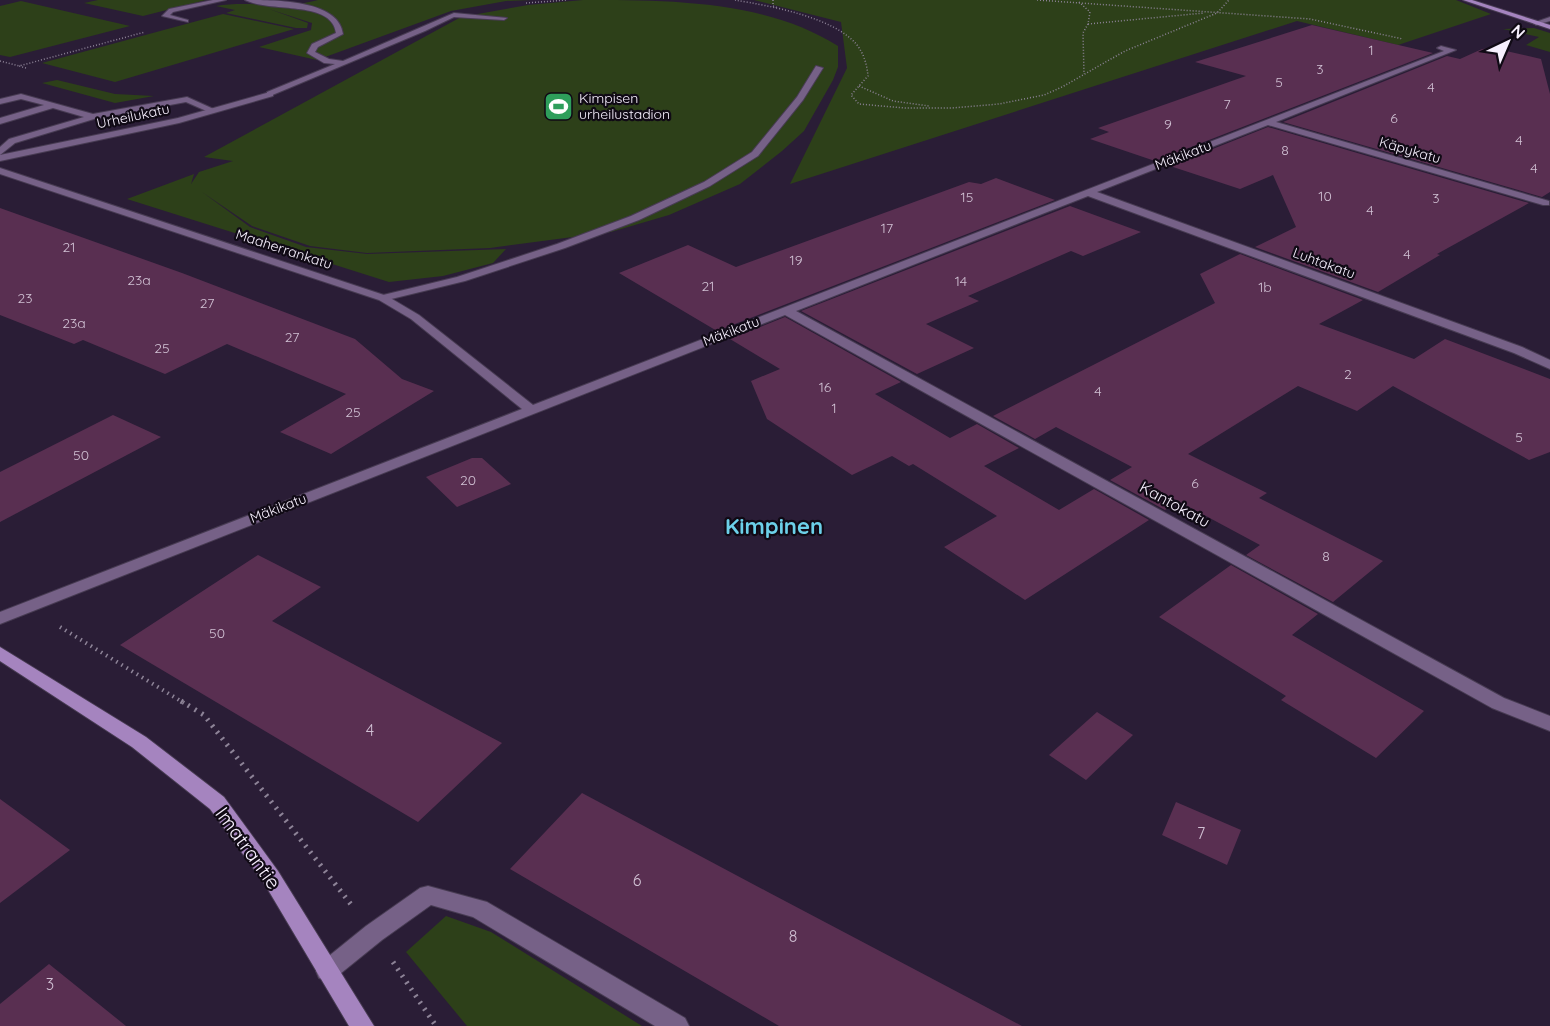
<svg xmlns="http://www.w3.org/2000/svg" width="1550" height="1026" viewBox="0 0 1550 1026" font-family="Quicksand,sans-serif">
<rect width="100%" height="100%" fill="#2a1d36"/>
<g fill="#2d4019">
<path d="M 98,0 L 206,0 L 143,16 L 84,3 Z"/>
<path d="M 318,0 L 532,0 L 506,1 L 451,11 L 317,60 L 259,47 L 311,30 L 312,23 L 269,9 L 308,23 L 307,28 L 296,28 L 226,13 L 235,10 L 216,6 C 250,0 282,10 318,0 Z"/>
<path d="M 583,0 C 668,0 766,0 838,46 L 838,67 L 833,80 L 804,131 L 782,151 L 740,184 L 669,215 L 611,232 L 490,248 L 367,253 L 310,246 L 252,226 L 202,192 L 250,227 L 306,247 L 367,254 L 506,249 L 493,263 L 443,276 L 389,282 L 127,199 L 194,174 L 191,184 L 199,172 L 233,161 L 204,157 L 461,17 L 528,5 Z"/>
<path d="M 754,0 L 1456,0 L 1491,14 L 1398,45 L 1297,21 L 790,184 L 847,68 L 841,22 Z"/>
<path d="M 21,1 L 130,26 L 10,57 L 0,55 L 0,6 Z"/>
<path d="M 223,14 L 294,29 L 115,82 L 42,63 Z"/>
<path d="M 1534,28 L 1550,33 L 1550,52 L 1526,45 L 1539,37 L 1503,29 Z"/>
<path d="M 57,80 L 115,94 L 154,96 L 115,103 L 42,83 Z"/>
<path d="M 446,916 L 491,932 L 642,1026 L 467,1026 L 406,952 Z"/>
</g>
<g fill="#592f51">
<path d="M 1312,25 L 1433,53 L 1155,161 L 1090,139 L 1109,132 L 1098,128 L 1246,76 L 1195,62 Z"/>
<path d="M 1493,48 L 1541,59 L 1550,94 L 1550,192 L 1542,197 L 1283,122 L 1447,56 L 1460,59 L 1482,49 Z"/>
<path d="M 1268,127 L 1529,203 L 1437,254 L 1440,255 L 1378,292 L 1255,247 L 1296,227 L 1273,175 L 1240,189 L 1170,166 Z"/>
<path d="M 996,178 L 1055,200 L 717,331 L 619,273 L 688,245 L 736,267 L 969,182 L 981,184 Z"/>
<path d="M 1070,206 L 1141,232 L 1083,256 L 1071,251 L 968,296 L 979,301 L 926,324 L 974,348 L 917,374 L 801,311 Z"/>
<path d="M 0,208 L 182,273 L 355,339 L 402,379 L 434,391 L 331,454 L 280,432 L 346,394 L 227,344 L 165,374 L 83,340 L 74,344 L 0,315 Z"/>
<path d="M 1240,254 L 1363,300 L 1319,324 L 1414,359 L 1445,339 L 1550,379 L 1550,452 L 1529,460 L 1393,386 L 1357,411 L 1298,386 L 1188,454 L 1267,493 L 1259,498 L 1383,561 L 1333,602 L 1246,555 L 1260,545 L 1178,501 L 1165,510 L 1110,480 L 1132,467 L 1056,427 L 1035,439 L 993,416 L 1215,303 L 1200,274 Z"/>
<path d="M 785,317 L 901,382 L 875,394 L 950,438 L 977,424 L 1019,448 L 984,466 L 1059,510 L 1094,489 L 1149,520 L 1025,600 L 944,547 L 997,516 L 913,464 L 909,466 L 892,456 L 852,475 L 767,419 L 751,381 L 780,369 L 730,339 Z"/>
<path d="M 113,415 L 161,437 L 0,522 L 0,472 Z"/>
<path d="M 472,458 L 482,458 L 511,484 L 457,507 L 426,477 Z"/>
<path d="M 258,555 L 321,587 L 272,621 L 502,743 L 418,822 L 120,645 Z"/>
<path d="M 1231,565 L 1318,614 L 1292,635 L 1424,711 L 1376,758 L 1281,700 L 1286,696 L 1159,617 Z"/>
<path d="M 1097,712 L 1133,735 L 1086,780 L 1049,755 Z"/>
<path d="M 582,793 L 766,891 L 1022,1026 L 779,1026 L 510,869 Z"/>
<path d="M 0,799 L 70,850 L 0,903 Z"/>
<path d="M 1176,802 L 1241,830 L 1227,865 L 1162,835 Z"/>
<path d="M 49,964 L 126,1026 L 0,1026 L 0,1004 Z"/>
</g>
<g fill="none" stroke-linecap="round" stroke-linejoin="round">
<defs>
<g id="lane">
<path d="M 213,0 L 226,0 L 173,12 L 170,15 L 188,20 L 188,22 L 162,16 L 169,9 Z"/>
<path d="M 245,0 C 276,0 339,0 343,34 L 318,47 L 315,52 L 329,59 L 343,61 L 454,13 L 507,18 L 504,20 L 454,17 L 425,31 L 270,96 L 267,96 L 267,92 L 335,64 L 324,63 L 307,53 L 312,44 L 336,33 C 332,0 271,13 245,0 Z"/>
<path d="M 1550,17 L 1550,21 L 1536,25 L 1533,23 Z"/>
<path d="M 816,66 L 823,68 L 803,100 L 758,156 L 710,186 L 639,220 L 565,248 L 465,281 L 383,301 L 377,298 L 379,296 L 457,277 L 557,244 L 631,216 L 704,182 L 752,152 L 797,97 Z"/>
<path d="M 21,94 L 93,114 L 187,97 L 218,111 L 211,113 L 186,102 L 94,119 L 15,143 L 0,155 L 0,147 L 9,139 L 84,117 L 53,108 L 0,124 L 0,118 L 44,105 L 21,99 L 0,104 L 0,99 Z"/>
<path d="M 428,886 L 487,902 L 685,1018 L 689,1026 L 655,1026 L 473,917 L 431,905 L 382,940 L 335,978 L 327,981 L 319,978 L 316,971 L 319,964 L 366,926 L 420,888 Z"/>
</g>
<g id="street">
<path d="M 1441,46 L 1456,50 L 1276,122 L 1549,201 L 1549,205 L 1543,205 L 1268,125 L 1097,192 L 1522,347 L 1550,360 L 1550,369 L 1514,353 L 1088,196 L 796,311 L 1504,698 L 1550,716 L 1550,731 L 1492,708 L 785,315 L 0,624 L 0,612 L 522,409 L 411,319 L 379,300 L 0,174 L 0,168 L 387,296 L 419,315 L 533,405 L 1444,51 L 1437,48 Z"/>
<path d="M 270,92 L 273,92 L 273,96 L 179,123 L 0,161 L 0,155 L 178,118 Z"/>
</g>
<g id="secondary">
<path d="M 1463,0 L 1472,0 L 1550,25 L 1550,29 Z"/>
<path d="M 0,647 L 146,737 L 224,797 L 278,871 L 374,1026 L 349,1026 L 264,883 L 210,809 L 132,747 L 0,661 Z"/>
</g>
</defs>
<use href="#lane" stroke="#473b52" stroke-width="2"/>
<use href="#street" stroke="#473b52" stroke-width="2"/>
<use href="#secondary" stroke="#473b52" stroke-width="2"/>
<g stroke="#8d8397" stroke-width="1.5" stroke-dasharray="1 2" stroke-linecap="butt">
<path d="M 735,0 C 770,6 834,17 857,45 C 864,54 867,65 868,76 L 851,95 L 859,104 L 905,108 L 952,108 L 999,104 L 1044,95 L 1062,87 L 1125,51 L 1217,13 L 1229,0"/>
<path d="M 773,0 L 773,6 L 778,8"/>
<path d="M 1037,0 L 1310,19 L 1403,39"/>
<path d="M 1079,2 L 1090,12 L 1088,24 L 1083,33 L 1084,74"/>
<path d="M 526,3 L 567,0"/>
<path d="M 1088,24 L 1204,13"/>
<path d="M 0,61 L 19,66"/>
<path d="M 26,68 L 19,66 L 145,32"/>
<path d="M 859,86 L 893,101 L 929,106"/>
</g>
<path stroke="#8d8397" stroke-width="4" stroke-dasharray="1.5 4.5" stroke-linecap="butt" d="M 60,627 L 184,703"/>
<g stroke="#8d8397" stroke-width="5" stroke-dasharray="2 6" stroke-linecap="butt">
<path d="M 181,701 L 204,715 L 353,907"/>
<path d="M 393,962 L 436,1026"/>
</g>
<use href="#lane" fill="#766187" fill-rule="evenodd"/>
<use href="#street" fill="#766187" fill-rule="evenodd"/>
<use href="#secondary" fill="#a584bf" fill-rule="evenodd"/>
</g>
<defs>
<symbol id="stadium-square" viewBox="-11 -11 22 22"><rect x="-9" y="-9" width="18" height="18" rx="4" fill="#2e9e5b" stroke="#100a15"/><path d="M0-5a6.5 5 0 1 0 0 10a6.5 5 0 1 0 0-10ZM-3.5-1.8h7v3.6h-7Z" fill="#fff"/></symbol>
</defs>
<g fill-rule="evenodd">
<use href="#stadium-square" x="542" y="90" width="33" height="33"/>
</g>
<g text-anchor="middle" stroke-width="4.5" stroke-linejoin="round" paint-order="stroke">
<g font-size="14" fill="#d0c0d3">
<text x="1371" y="55">1</text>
<text x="1320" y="74">3</text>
<text x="1279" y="87">5</text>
<text x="1431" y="92">4</text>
<text x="1227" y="109">7</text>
<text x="1394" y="123">6</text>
<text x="1168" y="129">9</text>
<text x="1519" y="145">4</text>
<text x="1285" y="155">8</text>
<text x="1534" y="173">4</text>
<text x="1325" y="201">10</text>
<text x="967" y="202">15</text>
<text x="1436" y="203">3</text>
<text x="1370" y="215">4</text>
<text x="887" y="233">17</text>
<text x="69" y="252">21</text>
<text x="1407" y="259">4</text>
<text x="796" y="265">19</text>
<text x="139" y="285">23a</text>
<text x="961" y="286">14</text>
<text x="708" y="291">21</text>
<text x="1265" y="292">1b</text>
<text x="25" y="303">23</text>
<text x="207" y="308">27</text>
<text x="74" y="328">23a</text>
<text x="292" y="342">27</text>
<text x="162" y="353">25</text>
<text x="1348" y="379">2</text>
<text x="825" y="392">16</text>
<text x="1098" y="396">4</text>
<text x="834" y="413">1</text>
<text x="353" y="417">25</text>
<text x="1519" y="442">5</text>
<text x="81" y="460">50</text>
<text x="468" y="485">20</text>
<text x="1195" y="488">6</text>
<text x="1326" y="561">8</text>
<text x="217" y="638">50</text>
</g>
<g font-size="14" fill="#f7f0fe" stroke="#100a15" text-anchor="start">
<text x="579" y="103">Kimpisen<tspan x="579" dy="16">urheilustadion</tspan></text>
</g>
<g font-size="14" fill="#f7f0fe" stroke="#100a15">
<text transform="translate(133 116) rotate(-12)" y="5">Urheilukatu</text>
<text transform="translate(1410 150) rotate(16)" y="5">Käpykatu</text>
<text transform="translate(1183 155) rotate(-21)" y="5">Mäkikatu</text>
<text transform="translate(284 249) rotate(18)" y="5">Maaherrankatu</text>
<text transform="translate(1324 263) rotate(20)" y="5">Luhtakatu</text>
<text transform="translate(731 331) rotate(-21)" y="5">Mäkikatu</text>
<text transform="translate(278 508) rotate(-21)" y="5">Mäkikatu</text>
</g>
<g font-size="16" fill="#f7f0fe" stroke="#100a15">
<text transform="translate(1175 504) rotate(29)" y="6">Kantokatu</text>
</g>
<g font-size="16" fill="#d0c0d3">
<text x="370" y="736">4</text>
<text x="1201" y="839">7</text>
<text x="637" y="886">6</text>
<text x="793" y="942">8</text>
<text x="50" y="990">3</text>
</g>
<g font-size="20" fill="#f7f0fe" stroke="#100a15">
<text transform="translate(248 848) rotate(54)" y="7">Imatrantie</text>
</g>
<g font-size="22" font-weight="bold" fill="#6cd0e9" stroke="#100a15">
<text x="774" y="534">Kimpinen</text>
</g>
</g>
<g transform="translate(1508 42) rotate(44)" stroke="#100a15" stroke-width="4.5" paint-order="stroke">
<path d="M0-4.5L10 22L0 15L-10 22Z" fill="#f7f0fe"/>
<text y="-9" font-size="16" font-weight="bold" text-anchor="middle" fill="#f7f0fe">N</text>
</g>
</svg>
